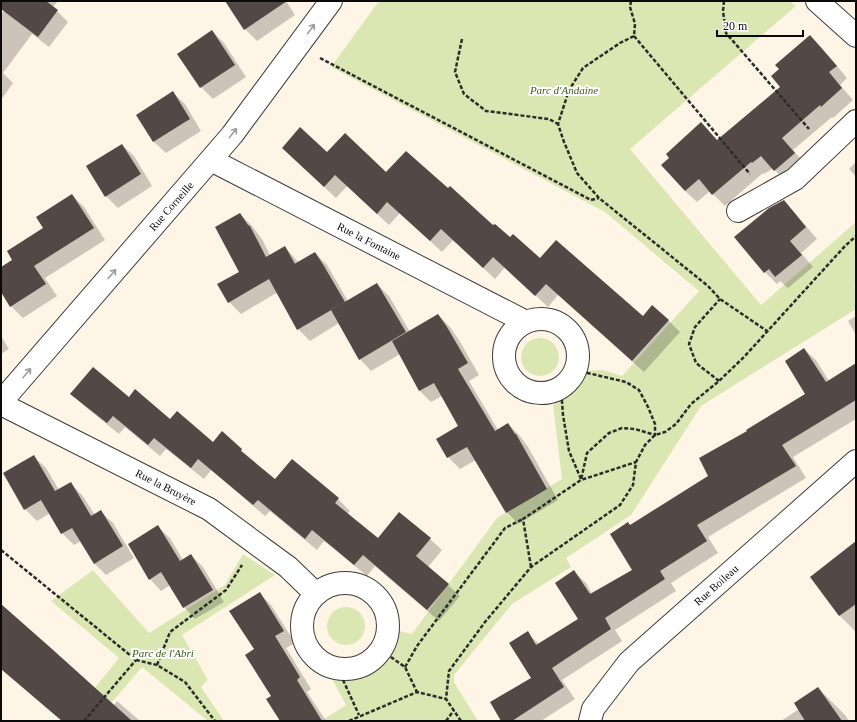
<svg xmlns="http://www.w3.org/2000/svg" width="857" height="722" viewBox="0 0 857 722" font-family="'Times New Roman',serif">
<rect width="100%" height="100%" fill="#fff5e7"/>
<g fill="#dae7b3">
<path d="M 379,1 L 789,1 L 796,6 L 630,149 L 761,305 L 856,222 L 856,283 L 854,285 L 856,288 L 856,309 L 701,406 L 631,515 L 566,558 L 571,567 L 512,604 L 454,675 L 454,682 L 478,721 L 321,721 L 346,705 L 330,675 L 365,668 L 379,657 L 394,630 L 412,634 L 497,518 L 562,479 L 553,405 L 584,371 L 603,370 L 622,376 L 699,291 L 605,212 L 331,67 Z"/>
<circle cx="540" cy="357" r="19"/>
<path d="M 243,554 L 275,575 L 182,635 L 208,680 L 201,687 L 224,721 L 208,721 L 142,667 L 96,721 L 68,721 L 119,658 L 51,601 L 93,570 L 149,633 L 225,585 Z"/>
<circle cx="346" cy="626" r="19"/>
</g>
<g fill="#0003">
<path d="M 11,1 L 58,1 L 53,7 L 68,22 L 49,47 L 32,34 L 3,73 L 13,83 L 1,100 L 1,15 Z"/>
<path d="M 238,1 L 286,1 L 295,15 L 257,41 L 245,29 L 230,7 Z"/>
<path d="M 212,31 L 224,43 L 246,77 L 213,99 L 201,87 L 179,54 Z"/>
<path d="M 810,36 L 822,48 L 847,78 L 840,85 L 853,100 L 833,118 L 832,117 L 793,150 L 806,165 L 786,182 L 773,168 L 764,174 L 763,173 L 725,206 L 710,191 L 697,202 L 685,191 L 717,141 L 781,87 Z"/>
<path d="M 173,93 L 185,104 L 201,131 L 166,153 L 154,142 L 137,115 Z"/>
<path d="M 122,145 L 134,156 L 152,186 L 118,208 L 106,196 Z"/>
<path d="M 283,148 L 327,154 L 386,173 L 493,227 L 540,260 L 643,317 L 668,320 L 680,332 L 644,372 L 558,295 L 548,307 L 505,267 L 495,279 L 453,240 L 442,252 L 400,213 L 389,225 L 347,186 L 336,198 Z"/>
<path d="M 856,162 L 856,177 L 849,169 Z"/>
<path d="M 72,195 L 84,207 L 105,240 L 45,278 L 57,296 L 23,318 L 11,306 L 1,291 L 1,268 L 14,260 L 44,229 Z"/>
<path d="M 784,201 L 795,213 L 817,239 L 801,253 L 813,267 L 788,288 L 780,281 L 777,284 L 765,272 L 736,237 Z"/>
<path d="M 240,214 L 252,226 L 262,239 L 270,255 L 285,247 L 299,263 L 315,253 L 327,265 L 348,301 L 377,284 L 389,296 L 410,332 L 438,315 L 450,327 L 459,340 L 479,375 L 469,381 L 498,430 L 508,424 L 520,436 L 528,447 L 558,500 L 518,524 L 507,512 L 476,460 L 460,469 L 448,457 L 438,439 L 459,426 L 442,396 L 431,402 L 420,391 L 400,354 L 371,371 L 360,359 L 339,323 L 310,341 L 298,329 L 278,292 L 241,314 L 229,302 L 219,284 L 240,272 Z"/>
<path d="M 856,316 L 856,335 L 848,321 Z"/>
<path d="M 1,336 L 9,349 L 1,354 Z"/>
<path d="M 804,349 L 816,360 L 829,381 L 856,364 L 856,419 L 793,457 L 806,478 L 708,537 L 718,553 L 671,583 L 676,591 L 615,630 L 622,641 L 562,680 L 575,699 L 541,721 L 503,721 L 532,679 L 527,633 L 539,644 L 579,620 L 574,572 L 586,583 L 592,594 L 634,570 L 630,526 L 709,477 L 749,432 L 807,394 Z"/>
<path d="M 72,394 L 129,398 L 213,443 L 241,450 L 276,481 L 338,499 L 350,511 L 347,514 L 378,539 L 430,539 L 442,550 L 428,567 L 460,596 L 439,621 L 375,566 L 367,576 L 324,541 L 317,550 L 270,511 L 265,516 L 211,470 L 204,479 L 166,449 L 160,456 L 125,427 L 119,434 L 83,405 Z"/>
<path d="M 34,457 L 46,468 L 59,490 L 70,483 L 82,495 L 95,515 L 101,512 L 113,523 L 134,558 L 106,575 L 94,563 L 81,541 L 74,545 L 62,533 L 50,513 L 37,521 L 25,509 Z"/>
<path d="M 158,527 L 170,538 L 183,560 L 191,555 L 203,567 L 224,602 L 195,619 L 184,607 L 170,585 L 161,591 L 150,579 Z"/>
<path d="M 856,543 L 856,632 L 840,616 L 812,577 Z"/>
<path d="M 260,594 L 271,605 L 295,643 L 286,648 L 311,689 L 307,692 L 326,721 L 281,721 L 255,650 Z"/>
<path d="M 1,616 L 113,706 L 117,701 L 140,721 L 62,721 L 1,669 Z"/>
<path d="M 818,688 L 845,715 L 849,721 L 781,721 L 799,709 Z"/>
</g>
<g fill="#524947">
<path d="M 1,1 L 46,1 L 58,10 L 38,37 L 1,9 Z"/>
<path d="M 225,1 L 287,1 L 244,30 Z"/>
<path d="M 212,30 L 235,65 L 200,88 L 177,54 Z"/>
<path d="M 810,35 L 837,66 L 829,72 L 842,88 L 821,107 L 820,105 L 782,138 L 795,153 L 774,171 L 761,156 L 752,163 L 751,162 L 712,195 L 699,179 L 685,191 L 661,165 L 669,158 L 666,154 L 701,122 L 717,140 L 780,87 L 771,76 L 779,69 L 775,65 Z"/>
<path d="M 173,91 L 190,119 L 153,142 L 136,115 Z"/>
<path d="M 300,127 L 327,152 L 345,133 L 386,172 L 406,151 L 448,188 L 450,186 L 493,225 L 495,224 L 510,237 L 513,234 L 540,258 L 556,240 L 643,316 L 652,305 L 669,320 L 632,361 L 546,284 L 535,296 L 493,257 L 483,268 L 441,229 L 430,241 L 387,202 L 377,214 L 335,175 L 324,187 L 282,148 Z"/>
<path d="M 122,144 L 141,174 L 105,197 L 86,166 Z"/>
<path d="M 72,194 L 94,228 L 34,266 L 46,284 L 10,307 L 1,292 L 1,267 L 12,260 L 7,251 L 43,228 L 36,217 Z"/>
<path d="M 784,200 L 806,227 L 790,241 L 802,255 L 775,277 L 769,269 L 764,273 L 734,237 L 769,208 Z"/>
<path d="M 240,213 L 248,225 L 250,226 L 266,257 L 285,246 L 295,264 L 284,270 L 315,252 L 324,266 L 345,302 L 297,330 L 269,279 L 228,303 L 217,284 L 239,272 L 215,227 Z"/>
<path d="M 377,283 L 406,332 L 359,360 L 331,310 Z"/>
<path d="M 438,314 L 447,327 L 468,363 L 458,369 L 495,431 L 508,423 L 515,434 L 516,434 L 547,489 L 506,513 L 467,447 L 447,458 L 436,439 L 458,426 L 434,383 L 419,391 L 392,341 Z"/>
<path d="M 804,348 L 826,382 L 856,363 L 856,400 L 782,445 L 796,466 L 697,525 L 707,541 L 660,571 L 665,579 L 605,618 L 611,629 L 552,668 L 564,687 L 512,721 L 501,721 L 490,702 L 531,678 L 509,643 L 528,631 L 536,645 L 578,619 L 555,583 L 574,570 L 590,594 L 632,570 L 610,534 L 628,522 L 630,525 L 708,476 L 699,458 L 747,431 L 746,430 L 805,394 L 785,361 Z"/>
<path d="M 93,367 L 129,397 L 135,389 L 170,419 L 177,411 L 213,442 L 222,431 L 242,449 L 241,451 L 275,479 L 292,459 L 339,498 L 335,503 L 378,538 L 399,512 L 431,538 L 416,556 L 449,584 L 427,610 L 363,555 L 354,565 L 312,530 L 305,539 L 258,500 L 253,505 L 198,459 L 191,468 L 154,438 L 148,445 L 113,416 L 107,423 L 70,394 Z"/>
<path d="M 34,455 L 55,491 L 71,482 L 91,516 L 101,510 L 123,546 L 94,564 L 72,528 L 61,534 L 41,500 L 24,510 L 3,473 Z"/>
<path d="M 158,525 L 180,561 L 191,554 L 213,590 L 183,608 L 161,572 L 149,580 L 128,544 Z"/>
<path d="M 856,541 L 856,604 L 839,616 L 810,577 Z"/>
<path d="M 260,592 L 284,631 L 275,636 L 300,677 L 297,680 L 322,721 L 280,721 L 266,699 L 271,696 L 245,655 L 254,649 L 229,611 Z"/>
<path d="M 1,604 L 52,649 L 132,721 L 62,721 L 1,669 Z"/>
<path d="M 818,687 L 842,721 L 805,721 L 794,703 Z"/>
</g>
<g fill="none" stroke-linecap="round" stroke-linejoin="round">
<defs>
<g id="minor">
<path d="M 817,1 L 856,36"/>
<path d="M 211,160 L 526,322"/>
<path d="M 738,211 L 795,179 L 856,121"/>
<circle cx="541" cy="356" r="37"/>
<path d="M 1,402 L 232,135 L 331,1"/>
<path d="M 1,404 L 209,509 L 288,567 L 316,594"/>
<circle cx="345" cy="626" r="43"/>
<path d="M 590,721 L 593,709 L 629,662 L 856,461"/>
</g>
</defs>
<use href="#minor" stroke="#3d3d3d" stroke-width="24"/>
<g stroke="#2c2c2c" stroke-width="2.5" stroke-dasharray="4 2" stroke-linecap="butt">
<path d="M 631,1 L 630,7 L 635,24 L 634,36 L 620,43 L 583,68 L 569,90 L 558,124 L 564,142 L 577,173 L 599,198 L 708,286 L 720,299 L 767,331"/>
<path d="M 724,1 L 723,11 L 726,33 L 809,129"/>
<path d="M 634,36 L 750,174"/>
<path d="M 462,39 L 455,72 L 464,94 L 486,111 L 549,119 L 558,124"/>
<path d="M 320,58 L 591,200 L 599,198"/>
<path d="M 575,370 L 626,382 L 639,390 L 648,407 L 655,424 L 655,435 L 635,429 L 622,428 L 609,433 L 587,453 L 581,480"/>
<path d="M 719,381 L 696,363 L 689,344 L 695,327 L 720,299"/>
<path d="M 561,388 L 563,415 L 569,451 L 581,479"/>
<path d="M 1,550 L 136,660 L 157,665 L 185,682 L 215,721"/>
<path d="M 531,567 L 523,519 L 581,480 L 636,462"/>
<path d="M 381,650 L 405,667 L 417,692"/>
<path d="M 157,665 L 170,632 L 226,590 L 242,565"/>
<path d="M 405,667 L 417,646 L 505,528 L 523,519"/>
<path d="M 338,669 L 359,715"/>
<path d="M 84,721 L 136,660"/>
<path d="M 349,721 L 417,692 L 446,699"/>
<path d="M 446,721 L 454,710"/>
<path d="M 461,721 L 446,699 L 449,671 L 485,622 L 531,567 L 620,505 L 633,485 L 636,462 L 645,445 L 655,435 L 665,432 L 676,424 L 691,404 L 719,381 L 744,357 L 845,246 L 856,236"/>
</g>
<use href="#minor" stroke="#fff" stroke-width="22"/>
</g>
<defs><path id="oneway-shaft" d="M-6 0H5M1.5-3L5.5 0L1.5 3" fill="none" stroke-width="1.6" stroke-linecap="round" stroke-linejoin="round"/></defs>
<g stroke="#9d9d9d">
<use href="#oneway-shaft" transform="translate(311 29) rotate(-54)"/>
<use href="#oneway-shaft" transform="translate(233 133) rotate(-52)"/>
<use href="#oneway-shaft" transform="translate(112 274) rotate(-49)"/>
<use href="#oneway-shaft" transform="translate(27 373) rotate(-49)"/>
</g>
<g text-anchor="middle" stroke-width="4" stroke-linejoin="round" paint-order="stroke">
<g font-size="11" font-style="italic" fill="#3a601c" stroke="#fff">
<text x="564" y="94">Parc d'Andaine</text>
<text x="163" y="657">Parc de l'Abri</text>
</g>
<g font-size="11" fill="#0a0a0a" stroke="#fff">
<text transform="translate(171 206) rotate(-49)" y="4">Rue Corneille</text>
<text transform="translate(369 241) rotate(27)" y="4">Rue la Fontaine</text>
<text transform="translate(166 487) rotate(27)" y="4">Rue la Bruyère</text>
<text transform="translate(716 585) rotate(-42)" y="4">Rue Boileau</text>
</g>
</g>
<rect width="857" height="722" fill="none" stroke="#0a0a0a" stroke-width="4"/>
<path d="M717 30v6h86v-6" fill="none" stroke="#0a0a0a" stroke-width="2"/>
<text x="723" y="30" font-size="12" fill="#0a0a0a" stroke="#ffffff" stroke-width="3" paint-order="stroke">20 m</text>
</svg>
